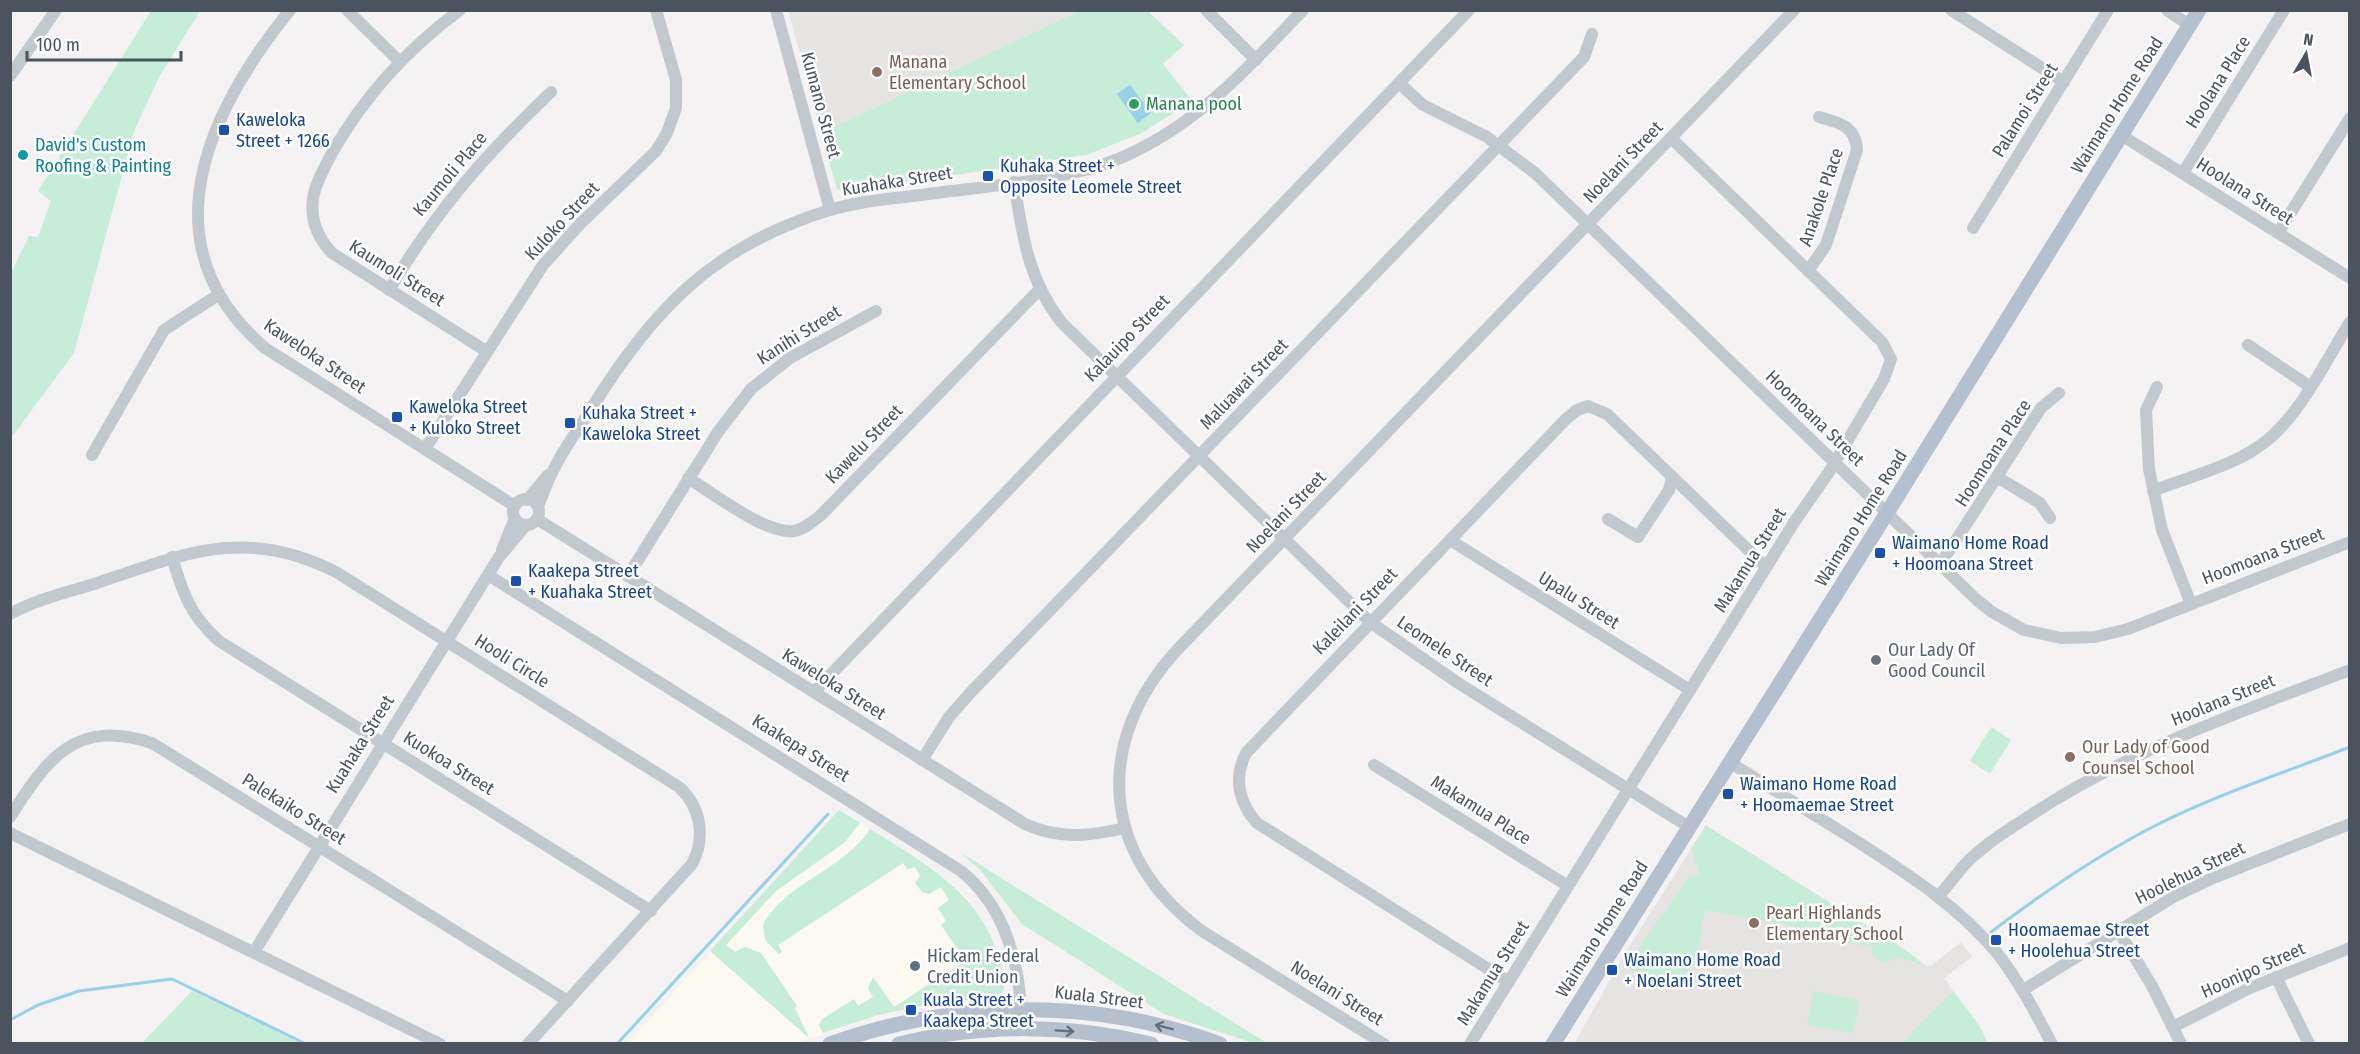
<svg xmlns="http://www.w3.org/2000/svg" width="2360" height="1054" viewBox="0 0 2360 1054" font-family="'Fira Sans Condensed',sans-serif">
<rect width="100%" height="100%" fill="#f4f2f2"/>
<path fill="#fcf9ef" d="M 839,810 L 930,866 L 966,897 L 980,916 L 996,949 L 1005,983 L 1002,995 L 878,1015 L 797,1043 L 627,1044 Z"/>
<g fill="#e5e4e3">
<path d="M 788,10 L 1079,10 L 1079,11 L 821,133 Z"/>
<path d="M 1706,825 L 1906,950 L 1925,965 L 1931,966 L 1961,942 L 1972,957 L 1944,978 L 1953,991 L 1912,1032 L 1904,1043 L 1574,1044 L 1627,950 Z"/>
</g>
<g fill="#c5edd7">
<path d="M 151,11 L 200,11 L 159,77 L 134,131 L 74,353 L 11,438 L 11,273 L 29,236 L 38,237 L 51,201 L 38,191 Z"/>
<path d="M 1079,11 L 1151,11 L 1150,13 L 1184,45 L 1163,64 L 1192,101 L 1142,133 L 1086,155 L 845,192 L 837,189 L 821,133 Z"/>
<path d="M 1991,727 L 2011,740 L 1990,774 L 1970,761 Z"/>
<path d="M 839,810 L 860,823 L 844,843 L 776,891 L 726,945 L 735,952 L 745,947 L 761,953 L 797,1006 L 795,1008 L 809,1038 L 710,951 Z"/>
<path d="M 1706,826 L 1905,950 L 1925,966 L 1898,957 L 1885,963 L 1872,955 L 1873,947 L 1813,936 L 1813,930 L 1705,910 L 1695,966 L 1670,987 L 1645,978 L 1626,966 L 1689,877 L 1699,874 L 1692,848 Z"/>
<path d="M 870,829 C 923,862 978,891 998,955 C 1002,968 1007,982 1002,995 L 912,1008 L 878,1015 L 823,1033 L 819,1025 L 822,1019 L 854,999 L 858,1006 L 873,997 L 868,988 L 873,977 L 894,1007 L 962,963 L 960,960 L 963,957 L 941,925 L 946,921 L 938,908 L 949,900 L 941,887 L 929,894 L 922,892 L 915,883 L 920,876 L 915,867 L 907,869 L 903,863 L 778,945 L 782,952 L 779,954 L 765,940 L 763,924 C 788,881 844,870 870,829 Z"/>
<path d="M 961,853 L 1267,1043 L 1253,1043 L 1164,1014 L 1022,924 L 981,871 Z"/>
<path d="M 192,991 L 300,1043 L 142,1043 Z"/>
<path d="M 1813,991 L 1859,1000 L 1853,1033 L 1807,1025 Z"/>
<path d="M 1953,991 L 1979,1025 L 1988,1043 L 1904,1043 L 1912,1032 Z"/>
</g>
<path fill="#96d1e7" d="M 1130,85 L 1151,113 L 1138,123 L 1117,94 Z"/>
<g fill="none" stroke-linecap="round" stroke-linejoin="round">
<g stroke="#96d1e7" stroke-width="3">
<path d="M 1991,932 C 2040,895 2089,861 2143,832 C 2208,797 2281,774 2350,747"/>
<path d="M 10,1020 L 38,1005 L 79,991 L 172,979 L 306,1044"/>
<path d="M 617,1044 L 828,814"/>
</g>
<g stroke="#c1c9cf" stroke-width="12">
<path d="M 290,10 C 207,113 145,245 265,348 L 515,506"/>
<path d="M 347,10 L 399,61"/>
<path d="M 460,10 C 407,49 365,95 332,153 C 325,167 315,183 313,199 C 310,221 318,238 332,253 L 486,351"/>
<path d="M 776,10 L 830,210"/>
<path d="M 1206,10 L 1256,60"/>
<path d="M 1951,10 L 2064,82"/>
<path d="M 2167,10 L 2189,25"/>
<path d="M 10,76 L 56,10"/>
<path d="M 1399,83 L 1423,105 L 1487,137 L 1535,173 L 1977,600 L 1992,612 L 2024,630 L 2061,638 L 2095,637 L 2128,629 L 2350,542"/>
<path d="M 2121,135 L 2350,278"/>
<path d="M 2183,173 L 2284,10"/>
<path d="M 1014,182 C 1022,234 1028,280 1062,323 L 1370,622 L 1458,683 L 1689,827"/>
<path d="M 1973,228 L 2108,10"/>
<path d="M 2278,233 L 2350,118"/>
<path d="M 1808,271 L 1826,245 L 1857,150 C 1856,126 1838,122 1819,117"/>
<path d="M 389,290 C 436,211 485,155 551,92"/>
<path d="M 2248,345 L 2309,386"/>
<path d="M 2157,387 L 2146,410 L 2149,469 L 2162,530 L 2191,604"/>
<path d="M 425,449 L 543,265 L 580,224 L 656,151 L 667,133 L 676,108 L 676,80 L 656,10"/>
<path d="M 92,455 L 164,330 L 218,295"/>
<path d="M 1997,477 L 2040,503 L 2050,518"/>
<path d="M 688,478 C 713,493 765,534 793,531 C 804,530 813,521 821,515 L 1039,290"/>
<path d="M 2153,491 C 2185,478 2230,467 2258,447 C 2297,422 2325,362 2350,322"/>
<circle cx="526" cy="512" r="13"/>
<path d="M 527,500 L 548,475"/>
<path d="M 538,506 C 543,495 547,482 553,471 C 563,449 579,429 591,409 C 653,309 714,245 830,210 C 859,201 891,199 921,195 C 984,186 1067,182 1125,156 C 1199,123 1248,68 1303,10"/>
<path d="M 537,519 L 1025,824 C 1060,840 1089,836 1125,828"/>
<path d="M 1608,519 L 1638,537 L 1669,490 L 1672,478"/>
<path d="M 1450,540 L 1690,690"/>
<path d="M 502,550 L 515,518"/>
<path d="M 172,557 C 183,594 190,615 219,641 L 651,911"/>
<path d="M 1940,565 L 2041,408 L 2059,393"/>
<path d="M 488,575 L 961,871 C 1003,905 1018,957 1021,1009"/>
<path d="M 628,576 L 718,432 L 751,389 L 790,358 L 876,311"/>
<path d="M 10,614 C 37,599 69,592 97,583 C 186,553 246,526 336,572 L 679,787 C 701,807 706,838 692,864 L 528,1044"/>
<path d="M 814,692 L 1469,10"/>
<path d="M 922,760 L 949,717 L 972,691 L 1584,57 L 1592,34"/>
<path d="M 1729,762 C 1772,789 1815,815 1858,842 C 1909,875 1958,906 1997,953 C 2019,981 2035,1012 2052,1044"/>
<path d="M 1374,765 L 1568,886"/>
<path d="M 10,817 C 47,759 75,718 152,743 L 568,1001"/>
<path d="M 10,833 L 440,1044"/>
<path d="M 1939,896 C 1949,884 1958,872 1968,861 C 1987,843 2009,829 2031,815 C 2129,750 2241,712 2350,670"/>
<path d="M 2118,930 L 2152,986 L 2181,1044"/>
<path d="M 254,952 L 499,557 L 526,525"/>
<path d="M 2276,977 L 2309,1044"/>
<path d="M 1509,982 L 1257,823 C 1239,803 1233,778 1246,753 L 1566,419 L 1577,410 L 1588,406 L 1607,414 L 1766,567"/>
<path d="M 2023,990 L 2175,896 L 2211,879 L 2350,824"/>
<path d="M 2173,1027 L 2250,988 L 2350,948"/>
<path d="M 1384,1044 L 1202,931 C 1100,856 1093,742 1177,650 L 1794,10"/>
<path d="M 1470,1044 L 1795,521 L 1829,472 L 1884,379 L 1891,359 L 1882,342 L 1671,138"/>
</g>
<g stroke="#b4c0ce" stroke-width="15">
<path d="M 830,1044 C 955,999 1095,998 1220,1044"/>
<path d="M 899,1044 C 981,1023 1069,1024 1151,1044"/>
<path d="M 1553,1044 L 1887,513 L 2199,10"/>
</g>
</g>
<defs><path id="oneway-shaft" d="M-6 0H5M1.5-3L5.5 0L1.5 3" fill="none" stroke-width="1.6" stroke-linecap="round" stroke-linejoin="round" transform="scale(1.5)"/></defs>
<g stroke="#656f7a">
<use href="#oneway-shaft" transform="translate(1164 1027) rotate(-166)"/>
<use href="#oneway-shaft" transform="translate(1065 1031) rotate(4)"/>
</g>
<g fill="#8d6e63" stroke="#fff" stroke-width="2">
<circle cx="877" cy="72" r="6"/>
<circle cx="2070" cy="757" r="6"/>
<circle cx="1754" cy="923" r="6"/>
</g>
<circle fill="#2e9e5b" stroke="#fff" stroke-width="2" cx="1134" cy="104" r="6"/>
<g fill="#1a4fb4" stroke="#fff" stroke-width="2">
<rect x="218" y="124" width="12" height="12" rx="3"/>
<rect x="982" y="170" width="12" height="12" rx="3"/>
<rect x="391" y="411" width="12" height="12" rx="3"/>
<rect x="564" y="417" width="12" height="12" rx="3"/>
<rect x="1874" y="547" width="12" height="12" rx="3"/>
<rect x="510" y="575" width="12" height="12" rx="3"/>
<rect x="1722" y="788" width="12" height="12" rx="3"/>
<rect x="1990" y="934" width="12" height="12" rx="3"/>
<rect x="1606" y="964" width="12" height="12" rx="3"/>
<rect x="905" y="1004" width="12" height="12" rx="3"/>
</g>
<circle fill="#0f9aa8" stroke="#fff" stroke-width="2" cx="23" cy="155" r="6"/>
<circle fill="#6b7280" stroke="#fff" stroke-width="2" cx="1876" cy="660" r="6"/>
<circle fill="#5c6f8a" stroke="#fff" stroke-width="2" cx="915" cy="966" r="6"/>
<g text-anchor="middle" stroke-width="5" stroke-linejoin="round" paint-order="stroke">
<g font-size="18" fill="#785e54" stroke="#fff" text-anchor="start">
<text x="889" y="68">Manana<tspan x="889" dy="21">Elementary School</tspan></text>
<text x="2082" y="753">Our Lady of Good<tspan x="2082" dy="21">Counsel School</tspan></text>
<text x="1766" y="919">Pearl Highlands<tspan x="1766" dy="21">Elementary School</tspan></text>
</g>
<g font-size="18" fill="#4b545e" stroke="#fff">
<text transform="translate(2218 82) rotate(-58)" y="6">Hoolana Place</text>
<text transform="translate(821 105) rotate(75)" y="6">Kumano Street</text>
<text transform="translate(2117 105) rotate(-58)" y="6">Waimano Home Road</text>
<text transform="translate(2025 110) rotate(-58)" y="6">Palamoi Street</text>
<text transform="translate(1623 162) rotate(-46)" y="6">Noelani Street</text>
<text transform="translate(450 174) rotate(-50)" y="6">Kaumoli Place</text>
<text transform="translate(897 181) rotate(-9)" y="6">Kuahaka Street</text>
<text transform="translate(2245 191) rotate(32)" y="6">Hoolana Street</text>
<text transform="translate(1821 197) rotate(-71)" y="6">Anakole Place</text>
<text transform="translate(562 221) rotate(-47)" y="6">Kuloko Street</text>
<text transform="translate(397 273) rotate(32)" y="6">Kaumoli Street</text>
<text transform="translate(799 335) rotate(-32)" y="6">Kanihi Street</text>
<text transform="translate(1127 338) rotate(-46)" y="6">Kalauipo Street</text>
<text transform="translate(315 356) rotate(34)" y="6">Kaweloka Street</text>
<text transform="translate(1244 384) rotate(-46)" y="6">Maluawai Street</text>
<text transform="translate(1815 418) rotate(44)" y="6">Hoomoana Street</text>
<text transform="translate(864 444) rotate(-46)" y="6">Kawelu Street</text>
<text transform="translate(1993 453) rotate(-57)" y="6">Hoomoana Place</text>
<text transform="translate(1286 512) rotate(-46)" y="6">Noelani Street</text>
<text transform="translate(1861 518) rotate(-58)" y="6">Waimano Home Road</text>
<text transform="translate(2263 556) rotate(-21)" y="6">Hoomoana Street</text>
<text transform="translate(1750 560) rotate(-58)" y="6">Makamua Street</text>
<text transform="translate(1579 600) rotate(32)" y="6">Upalu Street</text>
<text transform="translate(1355 611) rotate(-46)" y="6">Kaleilani Street</text>
<text transform="translate(1445 651) rotate(34)" y="6">Leomele Street</text>
<text transform="translate(512 661) rotate(32)" y="6">Hooli Circle</text>
<text transform="translate(834 684) rotate(32)" y="6">Kaweloka Street</text>
<text transform="translate(2223 700) rotate(-22)" y="6">Hoolana Street</text>
<text transform="translate(360 744) rotate(-58)" y="6">Kuahaka Street</text>
<text transform="translate(801 748) rotate(32)" y="6">Kaakepa Street</text>
<text transform="translate(449 763) rotate(32)" y="6">Kuokoa Street</text>
<text transform="translate(294 809) rotate(32)" y="6">Palekaiko Street</text>
<text transform="translate(1481 810) rotate(32)" y="6">Makamua Place</text>
<text transform="translate(2190 873) rotate(-26)" y="6">Hoolehua Street</text>
<text transform="translate(1602 929) rotate(-58)" y="6">Waimano Home Road</text>
<text transform="translate(2253 970) rotate(-24)" y="6">Hoonipo Street</text>
<text transform="translate(1493 973) rotate(-58)" y="6">Makamua Street</text>
<text transform="translate(1337 993) rotate(32)" y="6">Noelani Street</text>
<text transform="translate(1099 997) rotate(7)" y="6">Kuala Street</text>
</g>
<g font-size="18" fill="#27864d" stroke="#fff" text-anchor="start">
<text x="1146" y="110">Manana pool</text>
</g>
<g font-size="18" fill="#164399" stroke="#fff" text-anchor="start">
<text x="236" y="126">Kaweloka<tspan x="236" dy="21">Street + 1266</tspan></text>
<text x="1000" y="172">Kuhaka Street +<tspan x="1000" dy="21">Opposite Leomele Street</tspan></text>
<text x="409" y="413">Kaweloka Street<tspan x="409" dy="21">+ Kuloko Street</tspan></text>
<text x="582" y="419">Kuhaka Street +<tspan x="582" dy="21">Kaweloka Street</tspan></text>
<text x="1892" y="549">Waimano Home Road<tspan x="1892" dy="21">+ Hoomoana Street</tspan></text>
<text x="528" y="577">Kaakepa Street<tspan x="528" dy="21">+ Kuahaka Street</tspan></text>
<text x="1740" y="790">Waimano Home Road<tspan x="1740" dy="21">+ Hoomaemae Street</tspan></text>
<text x="2008" y="936">Hoomaemae Street<tspan x="2008" dy="21">+ Hoolehua Street</tspan></text>
<text x="1624" y="966">Waimano Home Road<tspan x="1624" dy="21">+ Noelani Street</tspan></text>
<text x="923" y="1006">Kuala Street +<tspan x="923" dy="21">Kaakepa Street</tspan></text>
</g>
<g font-size="18" fill="#0d838f" stroke="#fff" text-anchor="start">
<text x="35" y="151">David's Custom<tspan x="35" dy="21">Roofing &amp; Painting</tspan></text>
</g>
<g font-size="18" fill="#5b616d" stroke="#fff" text-anchor="start">
<text x="1888" y="656">Our Lady Of<tspan x="1888" dy="21">Good Council</tspan></text>
</g>
<g font-size="18" fill="#4e5e75" stroke="#fff" text-anchor="start">
<text x="927" y="962">Hickam Federal<tspan x="927" dy="21">Credit Union</tspan></text>
</g>
</g>
<rect width="2360" height="1054" fill="none" stroke="#4b545e" stroke-width="24"/>
<g transform="translate(2306 54) rotate(10)" stroke="#ffffff" stroke-width="4.5" paint-order="stroke">
<path d="M0-4.5L10 22L0 15L-10 22Z" fill="#4b545e"/>
<text y="-9" font-size="16" font-weight="bold" text-anchor="middle" fill="#4b545e">N</text>
</g>
<path d="M27 51v9h154v-9" fill="none" stroke="#4b545e" stroke-width="3"/>
<text x="36" y="51" font-size="18" fill="#4b545e" stroke="#ffffff" stroke-width="4.5" paint-order="stroke">100 m</text>
</svg>
